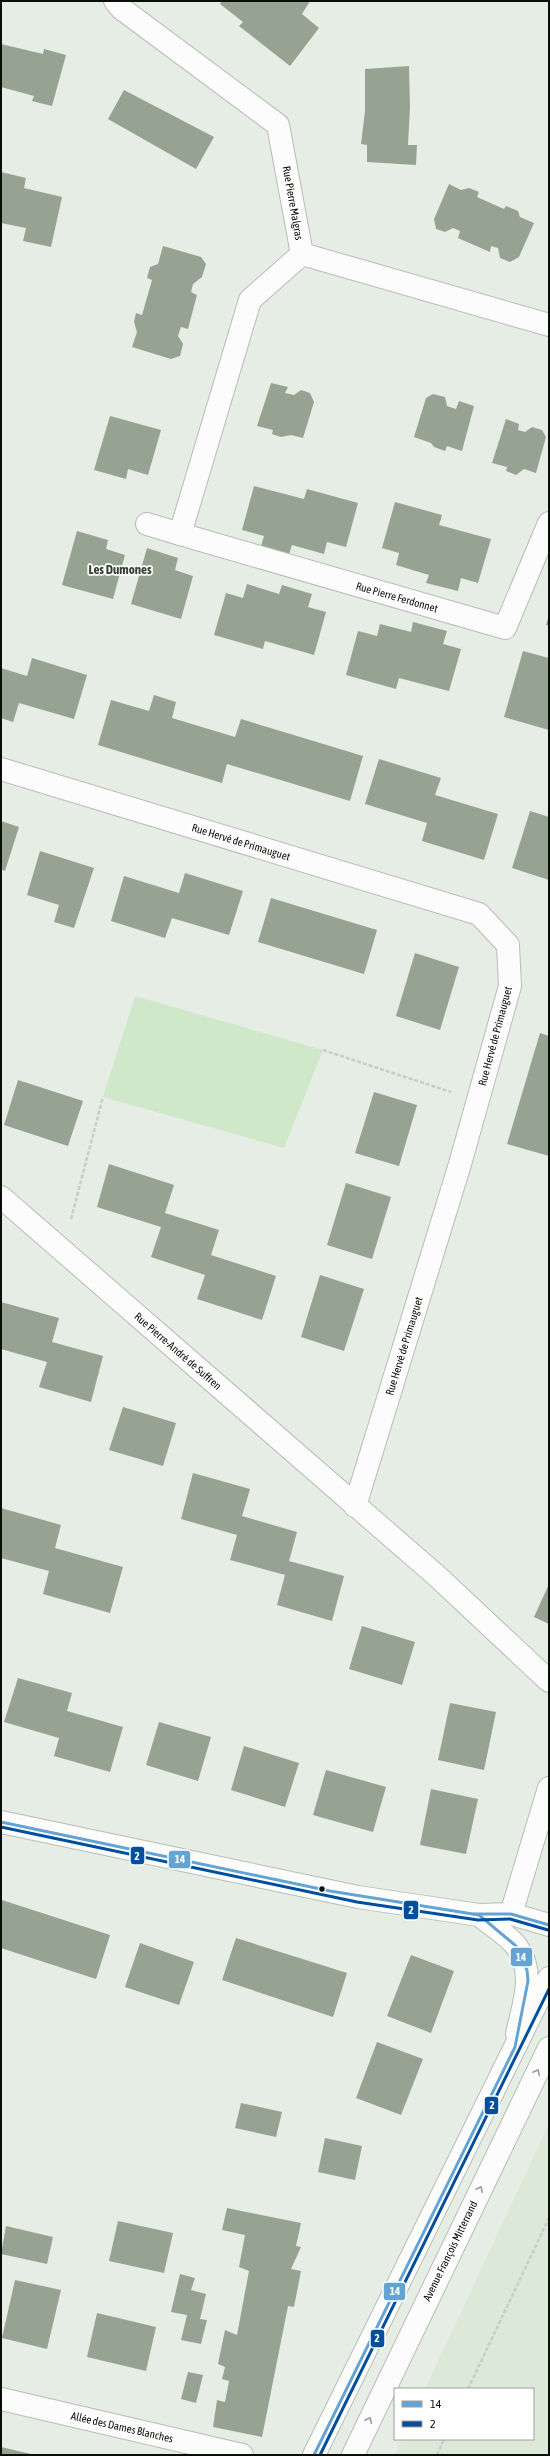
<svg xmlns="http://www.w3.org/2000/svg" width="550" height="2456" viewBox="0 0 550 2456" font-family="'Asap Condensed',sans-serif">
<rect width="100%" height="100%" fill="#e6ede4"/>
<path fill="#dce9d8" d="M 549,2124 L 549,2455 L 394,2455 L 402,2439 L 533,2439 L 533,2389 L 425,2389 Z"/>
<path fill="#cfe8ca" d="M 135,996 L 323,1050 L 284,1148 L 103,1097 Z"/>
<g fill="#96a393">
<path d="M 222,1 L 310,1 L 302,14 L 319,28 L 290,66 L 239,26 L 243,22 L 220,4 Z"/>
<path d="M 1,44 L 43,54 L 44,49 L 66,55 L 52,106 L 32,101 L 34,96 L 1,87 Z"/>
<path d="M 409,66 L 410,107 L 408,145 L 417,145 L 416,165 L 367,162 L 367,145 L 361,144 L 365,111 L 365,69 Z"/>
<path d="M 124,90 L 214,137 L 196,169 L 108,119 Z"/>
<path d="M 1,172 L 26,178 L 24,188 L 62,197 L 51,247 L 23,241 L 26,228 L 1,223 Z"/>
<path d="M 449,184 L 461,190 L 469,188 L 479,192 L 477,197 L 504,209 L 506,206 L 518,211 L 520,217 L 534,223 L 519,257 L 510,262 L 500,258 L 498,248 L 491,246 L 490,252 L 458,238 L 460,231 L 453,228 L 445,232 L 436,229 L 434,219 Z"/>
<path d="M 163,246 L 201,257 L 206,264 L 202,277 L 193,284 L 191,292 L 197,295 L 188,329 L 181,327 L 178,336 L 183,344 L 180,356 L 171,359 L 132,347 L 137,332 L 134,322 L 136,313 L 142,315 L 152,280 L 147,278 L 150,267 L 158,264 Z"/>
<path d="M 271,383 L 288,387 L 285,393 L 294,395 L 301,390 L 310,393 L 314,402 L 303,438 L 291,435 L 281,437 L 272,434 L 273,430 L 257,426 Z"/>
<path d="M 433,394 L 445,397 L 447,406 L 456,409 L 459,401 L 474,406 L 462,451 L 447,446 L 445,451 L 434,447 L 431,443 L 414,437 L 426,398 Z"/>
<path d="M 110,416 L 161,430 L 148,475 L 128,469 L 126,479 L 94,470 Z"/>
<path d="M 506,419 L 519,424 L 518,430 L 525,432 L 532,427 L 542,430 L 546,437 L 536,473 L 524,469 L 516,475 L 506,471 L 507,467 L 492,463 Z"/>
<path d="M 254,486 L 304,499 L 307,489 L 358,503 L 346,547 L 327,542 L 324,554 L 292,545 L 289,554 L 261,546 L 264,536 L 242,530 Z"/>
<path d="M 395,502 L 442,515 L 439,525 L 491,539 L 478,583 L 461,578 L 458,591 L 426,583 L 429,575 L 396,565 L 399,553 L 382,548 Z"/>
<path d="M 77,531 L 108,540 L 106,549 L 125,555 L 113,599 L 62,585 Z"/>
<path d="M 147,548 L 178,558 L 175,570 L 193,576 L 181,619 L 131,604 Z"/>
<path d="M 247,584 L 279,594 L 282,585 L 312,594 L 308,607 L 326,612 L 314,655 L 265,641 L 263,649 L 214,635 L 226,593 L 243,598 Z"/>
<path d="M 549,615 L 549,626 L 546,625 Z"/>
<path d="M 413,622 L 447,631 L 443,644 L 461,649 L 449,691 L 399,678 L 396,689 L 346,675 L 358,631 L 377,636 L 380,624 L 411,632 Z"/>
<path d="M 523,651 L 549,658 L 549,730 L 504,717 Z"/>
<path d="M 32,658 L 87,675 L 74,719 L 19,703 L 13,722 L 1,718 L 1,668 L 27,676 Z"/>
<path d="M 154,695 L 176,702 L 172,718 L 235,737 L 241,719 L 363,756 L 350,801 L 227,764 L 222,783 L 98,745 L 111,700 L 149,711 Z"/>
<path d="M 379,759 L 441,778 L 435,795 L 498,814 L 484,860 L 422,841 L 427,823 L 365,804 Z"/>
<path d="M 530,811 L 549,817 L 549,880 L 512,868 Z"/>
<path d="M 1,821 L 19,827 L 5,871 L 1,869 Z"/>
<path d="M 40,851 L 94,868 L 74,928 L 54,922 L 59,905 L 27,895 Z"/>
<path d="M 185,873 L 243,891 L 229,935 L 172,918 L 165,938 L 111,921 L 124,876 L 179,893 Z"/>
<path d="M 271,898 L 377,930 L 364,974 L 258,942 Z"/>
<path d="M 415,953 L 459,967 L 440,1030 L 396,1016 Z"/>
<path d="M 540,1033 L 549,1036 L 549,1156 L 507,1144 Z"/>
<path d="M 18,1080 L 83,1101 L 68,1146 L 4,1125 Z"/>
<path d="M 374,1092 L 417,1105 L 399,1166 L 355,1153 Z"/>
<path d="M 109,1164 L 174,1185 L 165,1213 L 219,1230 L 211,1255 L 276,1276 L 262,1320 L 197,1299 L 205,1275 L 151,1257 L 161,1227 L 97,1207 Z"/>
<path d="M 346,1183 L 391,1197 L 372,1259 L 327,1245 Z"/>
<path d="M 320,1275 L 364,1289 L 344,1351 L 301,1337 Z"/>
<path d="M 1,1302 L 59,1318 L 52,1342 L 103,1356 L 91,1402 L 39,1387 L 47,1362 L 1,1349 Z"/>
<path d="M 123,1407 L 176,1423 L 163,1466 L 109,1450 Z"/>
<path d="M 193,1473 L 250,1489 L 242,1516 L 297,1532 L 289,1561 L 344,1576 L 332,1621 L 277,1605 L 285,1575 L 230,1560 L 237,1535 L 181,1519 Z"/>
<path d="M 1,1508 L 61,1525 L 55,1548 L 123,1567 L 110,1613 L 43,1594 L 49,1571 L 1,1558 Z"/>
<path d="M 549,1584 L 549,1624 L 534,1617 Z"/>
<path d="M 362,1626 L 415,1642 L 402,1685 L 349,1669 Z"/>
<path d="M 18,1678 L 72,1693 L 67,1711 L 123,1727 L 110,1772 L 54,1756 L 59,1738 L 4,1722 Z"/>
<path d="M 450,1703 L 496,1712 L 484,1770 L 438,1760 Z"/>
<path d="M 159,1722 L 211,1737 L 198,1781 L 146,1765 Z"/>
<path d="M 244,1746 L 299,1763 L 285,1807 L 231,1790 Z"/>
<path d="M 326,1770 L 386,1787 L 373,1832 L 313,1815 Z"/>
<path d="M 431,1789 L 478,1799 L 466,1854 L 420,1845 Z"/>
<path d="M 2,1900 L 110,1935 L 96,1979 L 1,1948 Z"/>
<path d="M 236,1938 L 347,1973 L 333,2017 L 222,1980 Z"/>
<path d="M 140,1943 L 194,1962 L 179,2005 L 125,1987 Z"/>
<path d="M 411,1955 L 454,1971 L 431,2033 L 387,2016 Z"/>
<path d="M 377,2042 L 423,2059 L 401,2115 L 356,2098 Z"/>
<path d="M 241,2103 L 282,2112 L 276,2137 L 235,2128 Z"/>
<path d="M 325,2138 L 362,2146 L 355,2180 L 318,2172 Z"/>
<path d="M 227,2208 L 301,2223 L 296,2246 L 301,2247 L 291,2269 L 301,2271 L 294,2307 L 288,2306 L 262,2437 L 213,2427 L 217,2400 L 225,2402 L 229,2381 L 222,2379 L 225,2367 L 218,2364 L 225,2330 L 237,2335 L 249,2271 L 239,2267 L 245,2235 L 222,2230 Z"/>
<path d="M 118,2221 L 173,2233 L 164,2273 L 109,2261 Z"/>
<path d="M 6,2226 L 53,2237 L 47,2264 L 1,2254 Z"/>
<path d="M 180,2274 L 195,2278 L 191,2290 L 206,2294 L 200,2319 L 207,2320 L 201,2344 L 181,2340 L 187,2315 L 171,2312 Z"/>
<path d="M 15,2280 L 61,2290 L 47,2349 L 2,2338 Z"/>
<path d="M 97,2313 L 156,2327 L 146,2371 L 87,2357 Z"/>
<path d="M 188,2372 L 203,2375 L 196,2403 L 181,2399 Z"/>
<path d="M 1,2447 L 31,2454 L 31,2455 L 1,2455 Z"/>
</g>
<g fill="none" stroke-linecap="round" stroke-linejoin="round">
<defs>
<g id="minor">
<path d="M 115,1 L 122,9 L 278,125 L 302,254 L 549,325"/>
<path d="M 302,254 L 250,300 L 180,534 L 505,628 L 549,523"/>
<path d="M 147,524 L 180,534"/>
<path d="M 1,769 L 479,914 L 508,945 L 510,986 L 460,1164 L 355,1506"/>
<path d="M 1,1197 L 438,1577 L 549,1681"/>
<path d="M 1,1822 L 358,1897 L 479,1915 L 511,1914 L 549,1925"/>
<path d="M 511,1914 L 549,1788"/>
<path d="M 479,1915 C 491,1925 508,1935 517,1947 C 536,1973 523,2006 517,2034"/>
<path d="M 1,2399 L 242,2455"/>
</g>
<g id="major">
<path d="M 314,2455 L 549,1978"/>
<path d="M 353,2455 L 549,2048"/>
</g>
</defs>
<use href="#minor" stroke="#b7bdb6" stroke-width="24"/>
<use href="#major" stroke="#b7bdb6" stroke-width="24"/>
<g stroke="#caccca" stroke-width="2.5" stroke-dasharray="4 2" stroke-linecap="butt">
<path d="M 323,1050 L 451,1092"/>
<path d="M 71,1219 L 103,1097"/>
<path d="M 468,2389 L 549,2218"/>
<path d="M 437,2455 L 444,2439"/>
</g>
<use href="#minor" stroke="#fbfcfb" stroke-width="22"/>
<use href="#major" stroke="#fbfcfb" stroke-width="22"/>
<defs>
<g id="bus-1">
<path d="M 1,1822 L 330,1891 L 479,1915 L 516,1946 L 527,1970 L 528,1981 L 515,2047 L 314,2455"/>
<path d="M 474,1914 L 511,1914 L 549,1925"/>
</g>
<g id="bus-2">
<path d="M 1,1827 L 357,1902 L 478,1920 L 510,1919 L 548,1930"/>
<path d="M 320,2455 L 549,1989"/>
</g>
</defs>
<use href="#bus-1" stroke="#fff" stroke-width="6"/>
<use href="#bus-2" stroke="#fff" stroke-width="6"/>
<use href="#bus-1" stroke="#64a4d4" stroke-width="3"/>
<use href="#bus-2" stroke="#004f9f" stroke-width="3"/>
</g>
<defs><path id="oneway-chevron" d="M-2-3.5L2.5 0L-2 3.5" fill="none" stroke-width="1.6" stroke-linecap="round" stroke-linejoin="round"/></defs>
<g stroke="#9a9d9a">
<use href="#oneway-chevron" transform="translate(537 2072) rotate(-64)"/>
<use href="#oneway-chevron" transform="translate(480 2189) rotate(-64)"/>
<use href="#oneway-chevron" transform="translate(369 2420) rotate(-65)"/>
</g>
<circle fill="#090e08" stroke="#fff" stroke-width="1.5" cx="322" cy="1889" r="3.5"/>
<g text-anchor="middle" stroke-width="3.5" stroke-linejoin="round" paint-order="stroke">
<g font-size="11" fill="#090e08" stroke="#fff">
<text transform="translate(293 203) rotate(80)" y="4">Rue Pierre Malgras</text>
<text transform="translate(397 597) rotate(16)" y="4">Rue Pierre Ferdonnet</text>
<text transform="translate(241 842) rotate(17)" y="4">Rue Hervé de Primauguet</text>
<text transform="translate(495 1036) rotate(-75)" y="4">Rue Hervé de Primauguet</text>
<text transform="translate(404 1346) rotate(-73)" y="4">Rue Hervé de Primauguet</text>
<text transform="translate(178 1351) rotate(41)" y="4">Rue Pierre-André de Suffren</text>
<text transform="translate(450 2251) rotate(-64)" y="4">Avenue François Mitterrand</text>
<text transform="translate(122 2427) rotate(13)" y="4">Allée des Dames Blanches</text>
</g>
<g font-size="13" font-weight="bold" fill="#364134" stroke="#fff">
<text x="120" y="574">Les Dumones</text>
</g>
</g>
<g stroke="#fff" stroke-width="1.5">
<rect x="130" y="1846" width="15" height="19" rx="4" fill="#004f9f"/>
<rect x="168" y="1850" width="23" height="19" rx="4" fill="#64a4d4"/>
<rect x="403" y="1900" width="16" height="20" rx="4" fill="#004f9f"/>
<rect x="510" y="1947" width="23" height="20" rx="4" fill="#64a4d4"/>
<rect x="484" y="2096" width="15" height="19" rx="4" fill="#004f9f"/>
<rect x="383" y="2282" width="23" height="19" rx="4" fill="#64a4d4"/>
<rect x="370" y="2329" width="15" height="19" rx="4" fill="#004f9f"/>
</g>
<g font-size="11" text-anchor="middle" font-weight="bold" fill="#fff">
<text x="137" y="1860">2</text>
<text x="180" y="1863">14</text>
<text x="411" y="1914">2</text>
<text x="521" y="1961">14</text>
<text x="492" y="2109">2</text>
<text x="395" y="2295">14</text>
<text x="377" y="2342">2</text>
</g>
<rect width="550" height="2456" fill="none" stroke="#090e08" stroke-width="4"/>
<rect x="394" y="2388" width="140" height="52" fill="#ffffff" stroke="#9d9f9c"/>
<rect x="402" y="2401" width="20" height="6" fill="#64a4d4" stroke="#9d9f9c"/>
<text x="430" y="2408" font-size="12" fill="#090e08">14</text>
<rect x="402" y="2421" width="20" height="6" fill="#004f9f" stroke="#9d9f9c"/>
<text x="430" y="2428" font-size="12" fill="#090e08">2</text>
</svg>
